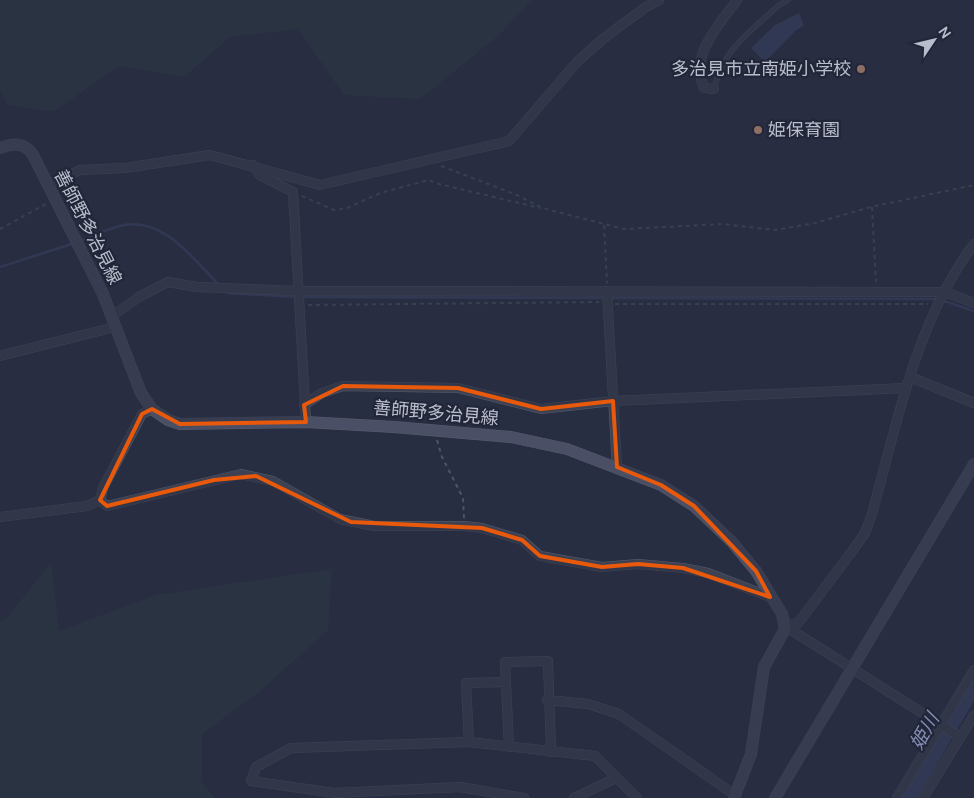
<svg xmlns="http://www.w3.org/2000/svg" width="974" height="798" viewBox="0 0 974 798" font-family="Manrope,'Noto Sans JP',sans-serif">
<rect width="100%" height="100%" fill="#282e42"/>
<g fill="#2b3b43">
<path d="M 0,0 L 532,0 L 498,36 L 420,99 L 344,95 L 298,29 L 230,37 L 184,77 L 119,66 L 53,112 L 7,104 L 0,91 Z"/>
<path d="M 51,562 L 59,631 L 156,595 L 332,569 L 328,630 L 259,692 L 202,734 L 202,783 L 215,798 L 0,798 L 0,621 L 8,617 Z"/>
</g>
<path fill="#3d4669" d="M 799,13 L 804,26 L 796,30 L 765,62 L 751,48 L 775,25 Z"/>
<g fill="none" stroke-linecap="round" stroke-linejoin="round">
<g stroke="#3d4669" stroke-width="2.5">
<path d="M 80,241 C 94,236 109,228 124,225 C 165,218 194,260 219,285"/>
<path d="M 0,267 L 75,243"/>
<path d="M 225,290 L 228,293 L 296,297"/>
<path d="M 301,297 L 938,299"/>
<path d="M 944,301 L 974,311"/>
</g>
<path stroke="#3d4669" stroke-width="16" d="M 908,798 L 974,685"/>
<defs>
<path id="lane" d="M 714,89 C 723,49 749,33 778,6 L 788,0"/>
<g id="street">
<path d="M 714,89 L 704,88 C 689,55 719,25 737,0"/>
<path d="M 253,165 L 260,175 L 293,192 L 306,422"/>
<path d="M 48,185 L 80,170 L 125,168 L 210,155 L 320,185 L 509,141 L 577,62 L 604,38 L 646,7 L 659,0"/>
<path d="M 607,291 L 617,467"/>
<path d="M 112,316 L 139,297 L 168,282 L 197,287 L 298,291 L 945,292 L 974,303"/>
<path d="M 0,356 L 115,327"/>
<path d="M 910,377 L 974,403"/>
<path d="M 304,405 L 322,393 L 343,386 L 458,388 L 541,409 L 613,401 L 906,388"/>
<path d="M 100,500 L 107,506 L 241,474 L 273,481 L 340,519 L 374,526 L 464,526 L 482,528 L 522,540 L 540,556 L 602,567 L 638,564 L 683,568 L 708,573 L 770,597"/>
<path d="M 100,500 L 103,488 L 142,414 L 152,409"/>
<path d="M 0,517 L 87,506 L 100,500"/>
<path d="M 785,623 L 793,625 L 799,622 L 853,550 L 865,533 L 872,514 C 897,423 916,321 974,244"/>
<path d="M 785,629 L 793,631 L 960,737"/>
<path d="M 547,700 L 588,704 L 619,714 L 735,795"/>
<path d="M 469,742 L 466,683 L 505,682"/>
<path d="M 509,747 L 505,662 L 548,661 L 551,752"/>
<path d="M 524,798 L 460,787 L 335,793 L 251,781 L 256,767 L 291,748 L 469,742 L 595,756 L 637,798"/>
<path d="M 574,798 L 616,778"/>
<path d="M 897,798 L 974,670"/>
<path d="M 923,798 L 974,715"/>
</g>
<g id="secondary">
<path d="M 0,148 C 14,143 24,142 33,155 L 103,294 L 141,393 L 152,409 L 168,420 L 180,424 L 306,422 L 394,427 L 511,437 L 567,449 L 661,485 L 694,506 L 732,542 L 756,571 L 782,614 L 785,629 L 764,667 L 751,754 L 734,798"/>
<path d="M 775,798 L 974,464"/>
</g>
</defs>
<use href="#lane" stroke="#585c6c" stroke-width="5.5"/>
<use href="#street" stroke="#585c6c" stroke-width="10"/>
<use href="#secondary" stroke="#585c6c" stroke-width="12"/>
<g stroke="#495860" stroke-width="2" stroke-dasharray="4 4" stroke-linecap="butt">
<path d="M 441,166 L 517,195 L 542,208 L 624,229 L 723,224 L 775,230 L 815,223 L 871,207 L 974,185"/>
<path d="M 302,196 L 334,210 L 347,208 L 380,193 L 429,180 L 435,183 L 540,208"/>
<path d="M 872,207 L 876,282"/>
<path d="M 604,225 L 607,283"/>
<path d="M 0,229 L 46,204"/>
<path d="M 615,304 L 928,304"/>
<path d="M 308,305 L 599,302"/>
<path d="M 437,440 L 442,457 L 463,498 L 464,519"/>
</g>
<use href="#lane" stroke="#3d4152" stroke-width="4.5"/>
<use href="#street" stroke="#3d4152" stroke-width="9"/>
<use href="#secondary" stroke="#4b4f65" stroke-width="11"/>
</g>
<path d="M0 0H974V798H0ZM 343,386 L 458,388 L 541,409 L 613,401 L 617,467 L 661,485 L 694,506 L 756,571 L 770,597 L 683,568 L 638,564 L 602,567 L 540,556 L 522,540 L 482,528 L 351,522 L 256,476 L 214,480 L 107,506 L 100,500 L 142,414 L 152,409 L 180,424 L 306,422 L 304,405 Z" fill="#282e42" fill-opacity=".55" fill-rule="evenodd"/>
<path fill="none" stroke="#e8590c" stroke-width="4" stroke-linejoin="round" d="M 343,386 L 458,388 L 541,409 L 613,401 L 617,467 L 661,485 L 694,506 L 756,571 L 770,597 L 683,568 L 638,564 L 602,567 L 540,556 L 522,540 L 482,528 L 351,522 L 256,476 L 214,480 L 107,506 L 100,500 L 142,414 L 152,409 L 180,424 L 306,422 L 304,405 Z"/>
<g fill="#8d6e63" stroke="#212638" stroke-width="2">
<circle cx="861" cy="69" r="5"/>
<circle cx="758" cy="130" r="5"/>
</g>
<g text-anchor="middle" stroke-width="4.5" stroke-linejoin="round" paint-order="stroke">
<g font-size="18" fill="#babdcc" stroke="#212638" text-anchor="end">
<text x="851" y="75">多治見市立南姫小学校</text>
<text x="768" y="136" text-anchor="start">姫保育園</text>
</g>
<g font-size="18" fill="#babdcc" stroke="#212638">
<text transform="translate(88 227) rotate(63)" y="6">善師野多治見線</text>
<text transform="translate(436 413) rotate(5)" y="6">善師野多治見線</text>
</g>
<g font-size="19" font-style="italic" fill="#838db2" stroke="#212638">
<text transform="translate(924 731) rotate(-60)" y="7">姫川</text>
</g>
</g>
<g transform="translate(934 40) rotate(55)" stroke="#212638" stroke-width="4" paint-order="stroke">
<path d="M0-4L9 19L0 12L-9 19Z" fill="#babdcc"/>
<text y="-8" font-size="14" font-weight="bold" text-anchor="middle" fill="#babdcc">N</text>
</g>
</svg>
